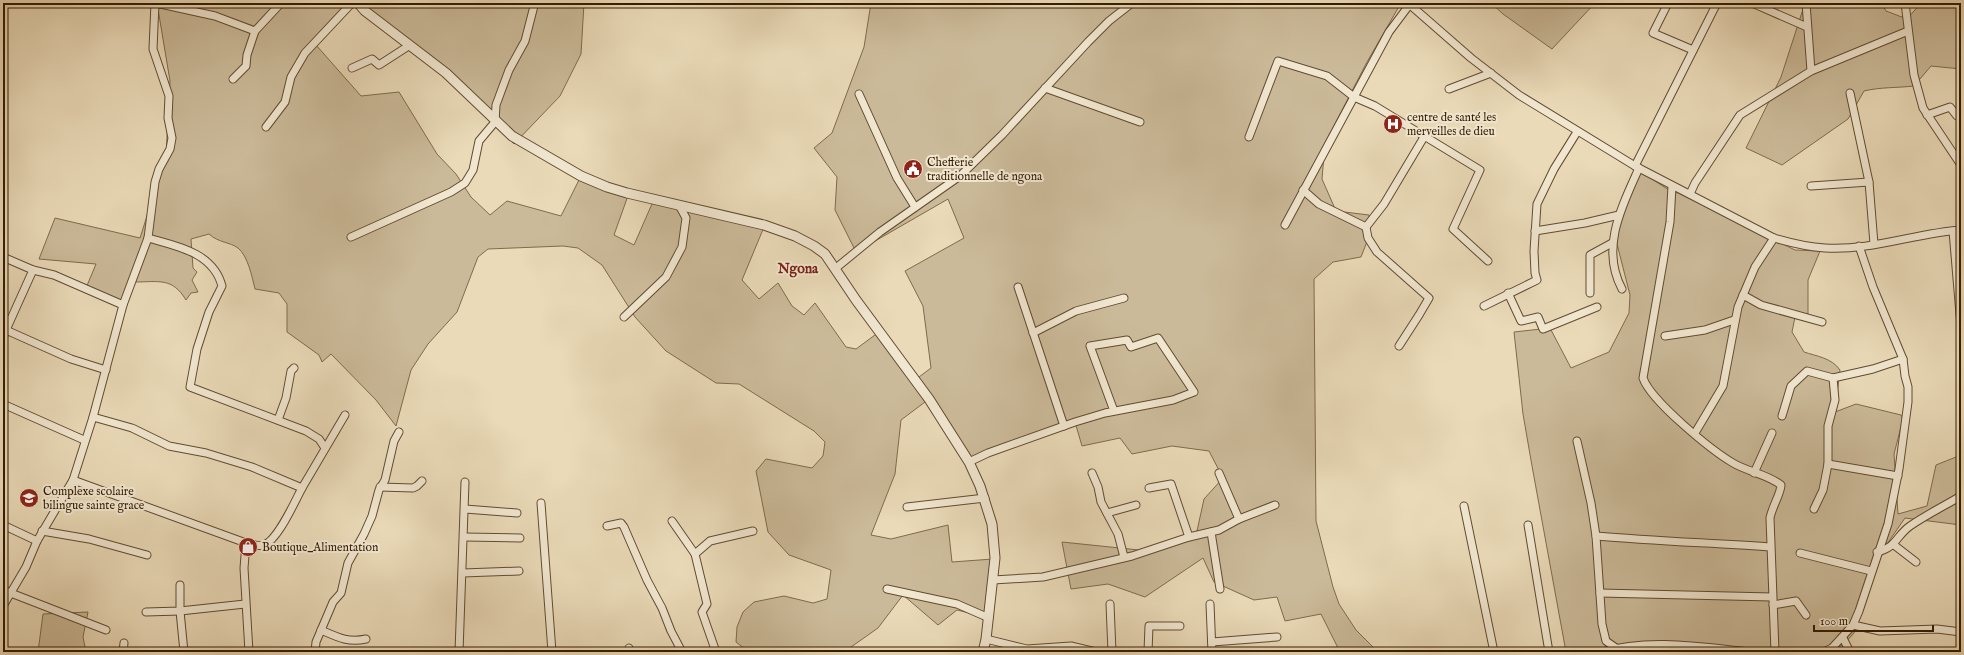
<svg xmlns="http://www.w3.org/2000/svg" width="1964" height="655" viewBox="0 0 1964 655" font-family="'IM FELL English',serif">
<rect width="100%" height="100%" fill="#eadab8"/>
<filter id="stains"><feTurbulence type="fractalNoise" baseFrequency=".005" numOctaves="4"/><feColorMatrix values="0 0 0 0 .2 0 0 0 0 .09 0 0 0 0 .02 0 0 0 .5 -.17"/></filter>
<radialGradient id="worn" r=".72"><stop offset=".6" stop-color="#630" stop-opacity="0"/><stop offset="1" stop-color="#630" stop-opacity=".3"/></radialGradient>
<g fill="#cbba99" stroke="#806a4c">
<path d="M 157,3 L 584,3 L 581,54 L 560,96 L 514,144 L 450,79 L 356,4 L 316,45 L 361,96 L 399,92 L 437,154 L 456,174 L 471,197 L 490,215 L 507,201 L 561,216 L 581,176 L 630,190 L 614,235 L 634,245 L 655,197 L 764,227 L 742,280 L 759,299 L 778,283 L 792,306 L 804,315 L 815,303 L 846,347 L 856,349 L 879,332 L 915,380 L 931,368 L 923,306 L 905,271 L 964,238 L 948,199 L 856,252 L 835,210 L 837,177 L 814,148 L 832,133 L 864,47 L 871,3 L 1401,3 L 1367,62 L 1325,143 L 1322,179 L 1336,211 L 1369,215 L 1370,234 L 1361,257 L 1333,262 L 1314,279 L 1316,521 L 1333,587 L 1339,604 L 1356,630 L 1378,652 L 1340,652 L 1321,614 L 1285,621 L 1277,597 L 1254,600 L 1214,582 L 1203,558 L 1145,597 L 1108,584 L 1071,589 L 1062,542 L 1139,550 L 1166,543 L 1197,531 L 1204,499 L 1223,478 L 1209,451 L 1172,446 L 1132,454 L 1120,438 L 1082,446 L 1075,422 L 969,462 L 929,399 L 901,420 L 895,474 L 871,535 L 891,539 L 948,525 L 952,562 L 993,559 L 989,618 L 957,610 L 938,625 L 903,595 L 878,628 L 844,652 L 749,652 L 736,642 L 737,627 L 743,612 L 754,602 L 784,596 L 813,603 L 827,599 L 831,570 L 789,555 L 768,532 L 756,471 L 766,459 L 812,468 L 823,456 L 825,442 L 814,431 L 739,384 L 716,383 L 666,351 L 635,317 L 602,265 L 578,248 L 563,246 L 488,249 L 478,257 L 457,312 L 428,344 L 411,370 L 396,426 L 376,400 L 331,354 L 322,362 L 319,355 L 287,332 L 287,304 L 279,293 L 255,289 C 252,277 248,256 238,248 C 230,242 219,243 209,234 L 191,239 L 193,268 L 197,272 L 192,280 L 198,292 L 191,293 L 186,300 C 172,277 159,282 134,282 L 129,299 L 125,303 L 86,288 L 96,264 L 39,259 L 55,218 L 140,238 L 166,156 L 170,81 Z"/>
<path d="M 1491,3 L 1595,3 L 1552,49 L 1503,14 Z"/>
<path d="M 1805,3 L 1881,3 L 1886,11 L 1907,19 L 1921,3 L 1961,3 L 1961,69 L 1931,66 L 1914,86 C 1897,88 1880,87 1864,91 L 1848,119 L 1782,165 L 1746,148 L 1781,77 Z"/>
<path d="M 1635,168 L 1672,192 L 1678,193 L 1795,250 L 1820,251 L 1808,280 L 1808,314 L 1796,312 L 1792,332 L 1804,352 C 1816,356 1832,358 1840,370 L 1835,412 L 1856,404 L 1901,415 L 1903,419 L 1894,454 L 1898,514 L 1927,506 L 1936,465 L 1961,455 L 1961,525 L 1905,518 L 1880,554 L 1854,633 L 1844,644 L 1831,652 L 1566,652 L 1532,466 L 1523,414 L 1514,332 L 1550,328 L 1571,368 L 1609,352 L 1629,313 L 1630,295 L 1615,236 Z"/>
<path d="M 88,612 L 83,637 L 86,652 L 38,652 L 43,614 Z"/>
</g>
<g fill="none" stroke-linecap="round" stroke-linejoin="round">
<defs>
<g id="minor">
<path d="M 156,3 L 215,16 L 255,31"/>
<path d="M 1408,3 L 1471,58 L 1519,95 L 1635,166 L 1774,238 C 1791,243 1807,247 1825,248 C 1871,251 1916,233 1961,230"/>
<path d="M 1668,3 L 1653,33 L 1693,50"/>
<path d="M 1752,3 L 1807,27"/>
<path d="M 1905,3 L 1914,75 L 1923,108 L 1961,165"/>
<path d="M 352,68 L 372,59 L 379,65 L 410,45"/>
<path d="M 1811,71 L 1908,31"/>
<path d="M 233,79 L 246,66 L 247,55 L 255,31 L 281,3"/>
<path d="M 1045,88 L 1140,122"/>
<path d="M 1449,89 L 1491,73"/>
<path d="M 1850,93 L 1869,182 L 1874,244"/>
<path d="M 859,94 L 897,178 L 915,207"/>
<path d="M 1927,115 L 1950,107 L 1957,116 L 1961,116"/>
<path d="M 266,127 L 285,102 L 291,77 L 305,53 L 352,3"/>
<path d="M 1249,137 L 1278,61 L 1327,76 L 1354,97 L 1375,106 L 1480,170 L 1453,229 L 1488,261"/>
<path d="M 1635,166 L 1717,3"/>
<path d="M 1672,186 L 1670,222 L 1643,378 C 1651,401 1711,450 1733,463 C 1748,472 1767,474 1781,485 C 1781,493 1772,507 1770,518 L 1775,652"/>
<path d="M 1811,186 L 1869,182"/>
<path d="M 1303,190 L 1319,204 L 1366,227"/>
<path d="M 1690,194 L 1695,183 L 1740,115 L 1811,71 L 1806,3"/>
<path d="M 1285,225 L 1389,32 L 1410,4"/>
<path d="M 1535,231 L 1585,223 L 1619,215"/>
<path d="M 1953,231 L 1961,326"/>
<path d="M 351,237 L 451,192 L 465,183 L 473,170 L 479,141 L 495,122 L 496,105 L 509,70 L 525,41 L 534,6 L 532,3"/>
<path d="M 148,238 L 155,182 L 159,169 L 170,149 L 172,138 L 168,118 L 169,96 L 153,49 L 155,3"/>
<path d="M 3,257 L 33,270 L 54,275 L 123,305 L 148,238 C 176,246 213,252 222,286 L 209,312 L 197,349 L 190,387 L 306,431 L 319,439 L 325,448"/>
<path d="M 836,268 L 880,232 L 960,176 L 1002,135 L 1088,42 L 1109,21 L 1132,3"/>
<path d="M 1018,287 L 1064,426"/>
<path d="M 1622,289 C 1600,248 1622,206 1639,168"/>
<path d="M 1508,293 L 1521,321 L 1538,317 L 1543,329 L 1597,307"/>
<path d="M 1590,293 L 1590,255 L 1612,243"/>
<path d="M 1743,295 L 1761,305 L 1822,322"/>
<path d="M 1484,306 L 1537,280 L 1535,273 L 1534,251 L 1537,204 L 1554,169 L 1577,132"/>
<path d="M 624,317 L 666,277 L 682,247 L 686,218 L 679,205"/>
<path d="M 3,329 L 6,330 L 33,270"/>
<path d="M 1033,333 L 1076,311 L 1124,298"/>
<path d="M 1665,336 L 1705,330 L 1734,320"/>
<path d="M 3,338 L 6,330 L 71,359 L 106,370"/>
<path d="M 1399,346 L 1419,315 L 1429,298 L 1377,252 L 1368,238 L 1366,227 L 1384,204 L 1424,137"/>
<path d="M 3,404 L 84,440"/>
<path d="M 1782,416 L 1791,386 L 1807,371 L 1833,378 L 1873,369 L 1903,359"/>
<path d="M 278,420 L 286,398 L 291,371 L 294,368"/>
<path d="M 1695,433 L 1723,386 L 1738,307 L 1755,267 L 1774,238"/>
<path d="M 1577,441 L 1591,503 L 1596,536 L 1602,624 L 1606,641 L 1616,648"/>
<path d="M 969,462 L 988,453 L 1075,422 L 1105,413 L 1173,400 L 1194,392 L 1158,338 L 1131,347 L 1127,340 L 1090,346 L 1114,411"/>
<path d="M 1828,464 L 1898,476"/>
<path d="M 1092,473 L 1098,487 L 1101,502 L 1118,534 L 1124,557"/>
<path d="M 1219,473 L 1239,519"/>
<path d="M 1754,473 L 1772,433"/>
<path d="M 73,480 L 246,543 C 251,544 259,547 264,545 C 278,540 295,501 302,488 L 252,467 L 206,453 L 169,446 L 132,428 L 93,417"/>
<path d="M 380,487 L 413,488 L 417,486 L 422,481"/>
<path d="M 302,488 L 345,415"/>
<path d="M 1149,488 L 1171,484 L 1189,537"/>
<path d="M 541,503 L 552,652"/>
<path d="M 1464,506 L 1494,652"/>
<path d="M 907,507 L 985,498"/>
<path d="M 465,509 L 517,513"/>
<path d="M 1814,509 L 1823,490 L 1828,464 L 1828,426 L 1835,400 L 1833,378"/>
<path d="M 1107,513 L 1136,505"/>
<path d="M 672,521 L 695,554 L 707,604 L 702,612 L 716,652"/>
<path d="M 3,525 L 37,541"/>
<path d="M 1528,525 L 1549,652"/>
<path d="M 607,526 L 621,523 L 624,527 L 647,580 L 662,608 L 671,631 L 682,652"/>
<path d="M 42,531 L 89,539 L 147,555"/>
<path d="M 1211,532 L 1220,589"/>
<path d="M 1596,536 C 1654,541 1712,543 1770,547"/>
<path d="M 464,537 L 520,538"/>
<path d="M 246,543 L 244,568 L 249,652"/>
<path d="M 1894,545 L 1916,562"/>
<path d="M 1877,552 C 1896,548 1896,536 1910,526 C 1926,515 1944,506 1961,496"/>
<path d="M 1800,553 L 1871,571"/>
<path d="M 695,554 L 710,541 L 753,531"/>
<path d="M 463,573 L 519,571"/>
<path d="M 993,580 L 1043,577 L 1132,556 L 1189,537 L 1219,530 L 1239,519 L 1275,505"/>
<path d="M 180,585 L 180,611 L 184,652"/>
<path d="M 887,589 L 957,604 L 989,618"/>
<path d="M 3,590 L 106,630"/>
<path d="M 1600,593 L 1772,597"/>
<path d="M 1110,604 L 1112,652"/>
<path d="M 1210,604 L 1212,652"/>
<path d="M 1773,605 L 1796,601 L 1806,615"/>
<path d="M 3,606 L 26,567 L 37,541 L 73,480 L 93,417 L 123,305"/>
<path d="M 146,612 L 180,611 L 245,604"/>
<path d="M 1853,625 L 1880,631 L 1937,629 L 1961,632"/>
<path d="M 321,630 C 337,637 348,643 366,639"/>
<path d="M 1843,638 L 1850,652"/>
<path d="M 986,639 L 1027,649 L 1071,646 L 1096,652"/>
<path d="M 1212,642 L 1277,637"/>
<path d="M 629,648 L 630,652"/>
<path d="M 123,652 L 124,643"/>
<path d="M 315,652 L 316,642 L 333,602 L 341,593 L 348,563 L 364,534 L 372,516 L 379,490 L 385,480 L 394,441 L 399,432"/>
<path d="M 459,652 L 465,482"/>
<path d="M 792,652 L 800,652"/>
<path d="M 1148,652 L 1149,626 L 1180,626"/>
<path d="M 1602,652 C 1649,638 1701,647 1749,652"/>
<path d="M 1824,652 L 1832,648 L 1853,625 L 1859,611 L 1888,524 L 1899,469 L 1908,402 L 1908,387 L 1905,376 L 1903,359 L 1873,287 L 1859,246"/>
</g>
<path id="tertiary" d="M 358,3 L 365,11 L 446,73 L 512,136 L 581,176 L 607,187 L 627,193 L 764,225 L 795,236 L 814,246 L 825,254 L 856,300 L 929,399 L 969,462 L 980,486 L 992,524 L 995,558 L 986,639 L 983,652"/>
</defs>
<use href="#minor" stroke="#624b2e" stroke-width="9"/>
<use href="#tertiary" stroke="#624b2e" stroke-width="11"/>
<use href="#minor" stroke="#f1e7d1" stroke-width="7"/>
<use href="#tertiary" stroke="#f1e7d1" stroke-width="9"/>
</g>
<defs>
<symbol id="hospital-disc" viewBox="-11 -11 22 22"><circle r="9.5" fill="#8f2418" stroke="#f1e7d1"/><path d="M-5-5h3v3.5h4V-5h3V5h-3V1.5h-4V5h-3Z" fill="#fff"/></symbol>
<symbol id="civic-disc" viewBox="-11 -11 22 22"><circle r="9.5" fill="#8f2418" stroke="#f1e7d1"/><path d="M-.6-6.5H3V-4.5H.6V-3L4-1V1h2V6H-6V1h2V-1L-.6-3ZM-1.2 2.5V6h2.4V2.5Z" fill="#fff"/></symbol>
<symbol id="school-disc" viewBox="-11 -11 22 22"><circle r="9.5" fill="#8f2418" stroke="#f1e7d1"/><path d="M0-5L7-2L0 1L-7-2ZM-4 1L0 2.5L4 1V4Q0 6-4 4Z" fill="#fff"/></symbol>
<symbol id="shop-disc" viewBox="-11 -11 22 22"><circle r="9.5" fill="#8f2418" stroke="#f1e7d1"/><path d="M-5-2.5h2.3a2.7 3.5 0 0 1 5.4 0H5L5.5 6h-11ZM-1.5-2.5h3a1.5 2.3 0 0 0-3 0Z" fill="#fff"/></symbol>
</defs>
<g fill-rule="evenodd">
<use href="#hospital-disc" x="1382" y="113" width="22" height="22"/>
<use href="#civic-disc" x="902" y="158" width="22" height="22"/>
<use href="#school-disc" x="18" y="487" width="22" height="22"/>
<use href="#shop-disc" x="237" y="536" width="22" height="22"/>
</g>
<g text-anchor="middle" stroke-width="4" stroke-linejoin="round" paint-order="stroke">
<g font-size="12" fill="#341b00" stroke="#f1e7d1" text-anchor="start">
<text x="1407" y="121">centre de santé les<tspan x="1407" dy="14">merveilles de dieu</tspan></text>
<text x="927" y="166">Chefferie<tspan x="927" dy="14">traditionnelle de ngona</tspan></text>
<text x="43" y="495">Complexe scolaire<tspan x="43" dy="14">bilingue sainte grace</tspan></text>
<text x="262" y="551">Boutique_Alimentation</text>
</g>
<g font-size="14" font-weight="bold" fill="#7a1f14" stroke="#f1e7d1">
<text x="798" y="273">Ngona</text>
</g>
</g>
<rect width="1964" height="655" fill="none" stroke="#eadab8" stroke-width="16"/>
<rect x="4" y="4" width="1956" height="647" fill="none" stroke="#341b00" stroke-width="2"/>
<rect x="8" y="8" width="1948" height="639" fill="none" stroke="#341b00"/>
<path d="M1814 625v6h119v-6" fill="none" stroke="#341b00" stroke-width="2"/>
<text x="1820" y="625" font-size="12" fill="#341b00" stroke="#f1e7d1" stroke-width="3" paint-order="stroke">100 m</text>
<rect width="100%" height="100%" filter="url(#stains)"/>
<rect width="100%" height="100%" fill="url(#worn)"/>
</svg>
